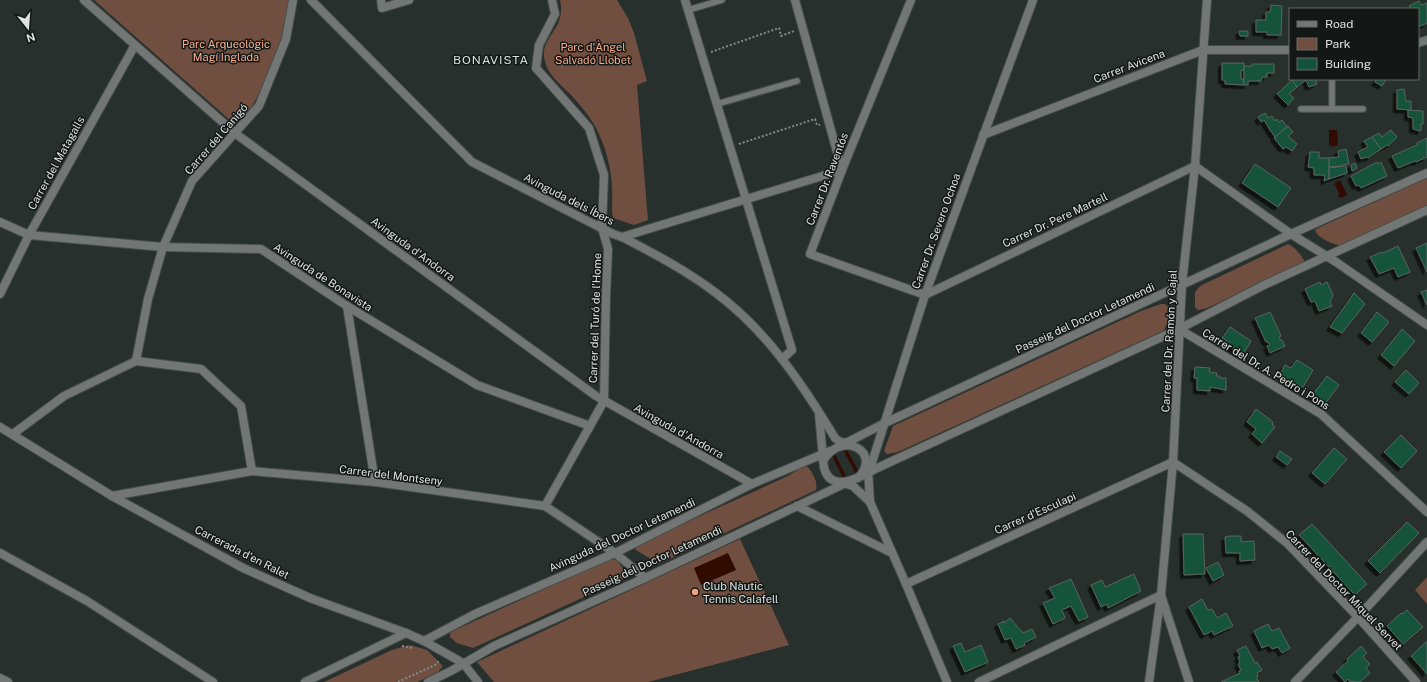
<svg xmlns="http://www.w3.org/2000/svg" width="1427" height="682" viewBox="0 0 1427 682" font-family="'Public Sans',sans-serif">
<defs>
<filter id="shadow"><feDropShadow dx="-3.5" dy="3.5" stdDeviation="0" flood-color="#0009"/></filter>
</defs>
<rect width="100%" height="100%" fill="#27302c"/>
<g fill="#714f40">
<path d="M 94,0 L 293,0 L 279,56 L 240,129 Z"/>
<path d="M 560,0 L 617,0 L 628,18 L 634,33 L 647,81 L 637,85 L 648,220 L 634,225 L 613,218 C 611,208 613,197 612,187 C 611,166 605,145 595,126 C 589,115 580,105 571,95 C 561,85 549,76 545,62 C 538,36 567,31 560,0 Z"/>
<path d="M 1427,178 L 1427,208 L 1342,246 C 1333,244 1318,239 1315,230 L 1318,228 Z"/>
<path d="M 1288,244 C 1295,247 1300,254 1304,260 L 1303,264 L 1207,308 L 1198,310 L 1195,307 L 1195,292 L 1200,286 Z"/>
<path d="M 1161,304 L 1165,304 L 1168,307 C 1169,316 1169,323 1163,331 L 898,452 L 887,454 L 884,451 L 893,426 L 1141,311 Z"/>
<path d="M 804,466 L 808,467 C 813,474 818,481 816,490 L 659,564 L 636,550 L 634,546 L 788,476 Z"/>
<path d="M 740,539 L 789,645 L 648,682 L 494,682 L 477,662 Z"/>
<path d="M 613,559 L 617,560 L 626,573 L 625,577 L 621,580 L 473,648 L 457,643 L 450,637 L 450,633 L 453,631 L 603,562 Z"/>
<path d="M 1427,577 L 1427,604 L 1415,590 Z"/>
<path d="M 410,645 L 427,650 L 443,666 L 437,673 L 417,682 L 324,682 L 392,650 Z"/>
</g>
<g fill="#310a00">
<path d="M 1329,130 L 1337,130 L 1338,145 L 1333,147 L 1329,145 Z"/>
<path d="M 1340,180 L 1347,195 L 1341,198 L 1338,196 L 1339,193 L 1334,183 Z"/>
<path d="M 728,553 L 736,570 L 701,585 L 694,568 Z"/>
</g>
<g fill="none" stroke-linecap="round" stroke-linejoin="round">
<g stroke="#310a00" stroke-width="3.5">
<path d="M 844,448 L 857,472"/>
<path d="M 833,454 L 845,478"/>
</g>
</g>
<g fill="#14523e" stroke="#5a6460" filter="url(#shadow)">
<path d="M 1419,1 L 1421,5 L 1427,3 L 1427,23 L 1418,27 L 1418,9 L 1411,9 L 1409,6 Z"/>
<path d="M 1271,5 L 1282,6 L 1281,35 L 1267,35 L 1267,32 L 1256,32 L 1256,20 L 1266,20 L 1266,12 L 1270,12 Z"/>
<path d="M 1239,31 L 1248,31 L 1248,36 L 1240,36 Z"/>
<path d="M 1222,63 L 1244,63 L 1244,71 L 1241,70 L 1241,79 L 1244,79 L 1244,85 L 1225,84 L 1225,80 L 1222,80 Z"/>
<path d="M 1252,64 L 1274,64 L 1274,73 L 1267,73 L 1267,77 L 1262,77 L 1261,81 L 1248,81 L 1248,85 L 1244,85 L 1244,66 L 1252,66 Z"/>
<path d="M 1293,79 L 1315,79 L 1317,84 L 1309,87 L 1306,80 L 1297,87 L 1292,80 Z"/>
<path d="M 1377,79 L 1386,79 L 1382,86 L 1375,82 Z"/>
<path d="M 1292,80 L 1297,87 L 1289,94 L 1294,98 L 1288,105 L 1277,94 Z"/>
<path d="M 1404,89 L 1406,101 L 1411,101 L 1411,110 L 1397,109 L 1397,90 Z"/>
<path d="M 1408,110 L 1423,111 L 1423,124 L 1421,124 L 1421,131 L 1413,129 L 1413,118 L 1408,117 Z"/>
<path d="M 1265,113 L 1268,118 L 1272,116 L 1275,121 L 1277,119 L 1279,122 L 1282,120 L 1287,127 L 1275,137 L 1270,130 L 1264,120 L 1261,122 L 1258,117 Z"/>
<path d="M 1288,126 L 1293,132 L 1288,136 L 1297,144 L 1292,151 L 1286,147 L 1283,149 L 1274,138 Z"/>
<path d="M 1391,130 L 1397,137 L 1388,146 L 1387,145 L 1381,149 L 1372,137 L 1379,133 L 1382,137 Z"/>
<path d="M 1372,137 L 1381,149 L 1368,158 L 1367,157 L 1361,159 L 1358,152 L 1368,147 L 1364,141 Z"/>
<path d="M 1427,138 L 1427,157 L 1416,162 L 1415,161 L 1398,168 L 1392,156 L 1417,145 L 1417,143 Z"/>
<path d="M 1346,149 L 1349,164 L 1341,165 L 1341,166 L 1329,167 L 1329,158 L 1339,157 L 1338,151 Z"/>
<path d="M 1310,152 L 1319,152 L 1319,158 L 1329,158 L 1329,179 L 1324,181 L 1325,175 L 1314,175 L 1314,168 L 1308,167 Z"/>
<path d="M 1377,162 L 1378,164 L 1381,162 L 1387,176 L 1361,188 L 1359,185 L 1356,186 L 1351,176 Z"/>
<path d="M 1355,163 L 1357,168 L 1352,171 L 1351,165 Z"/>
<path d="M 1255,164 L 1291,188 L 1278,207 L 1242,183 Z"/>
<path d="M 1346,166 L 1347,173 L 1329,179 L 1329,168 Z"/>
<path d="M 1427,243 L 1427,272 L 1416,248 Z"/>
<path d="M 1398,246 L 1410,272 L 1398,277 L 1394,268 L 1379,274 L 1370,257 L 1382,252 L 1383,253 Z"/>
<path d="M 1320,282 L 1321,285 L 1327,282 L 1333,295 L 1330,302 L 1332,306 L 1319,311 L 1315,301 L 1311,302 L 1305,289 Z"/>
<path d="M 1427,290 L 1427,305 L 1421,292 Z"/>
<path d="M 1354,293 L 1365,304 L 1342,333 L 1330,327 Z"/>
<path d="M 1270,312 L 1277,327 L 1281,336 L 1279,337 L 1281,341 L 1282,340 L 1285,346 L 1270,353 L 1267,346 L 1270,345 L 1268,342 L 1266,342 L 1255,318 Z"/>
<path d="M 1377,312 L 1389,322 L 1372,342 L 1361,333 Z"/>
<path d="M 1230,327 L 1251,341 L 1244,353 L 1238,349 L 1237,351 L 1226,344 L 1227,341 L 1222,338 Z"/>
<path d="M 1402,329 L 1415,341 L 1394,366 L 1381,355 Z"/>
<path d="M 1297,360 L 1313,370 L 1303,387 L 1300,386 L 1298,389 L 1288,382 L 1289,380 L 1280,374 L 1285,365 L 1291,368 Z"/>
<path d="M 1195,367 L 1210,368 L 1209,372 L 1217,373 L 1216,376 L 1220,376 L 1220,378 L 1226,378 L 1226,390 L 1210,387 L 1210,391 L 1197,390 L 1197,378 L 1194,378 Z"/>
<path d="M 1406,370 L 1419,383 L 1409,394 L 1395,382 Z"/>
<path d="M 1327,376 L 1339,385 L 1325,404 L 1312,395 Z"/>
<path d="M 1256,409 L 1273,422 L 1272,424 L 1275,427 L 1262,443 L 1252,434 L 1256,429 L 1247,422 Z"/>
<path d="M 1401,435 L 1417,451 L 1401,468 L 1384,452 Z"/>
<path d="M 1334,448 L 1347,459 L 1325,484 L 1312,473 Z"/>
<path d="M 1280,451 L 1292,459 L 1287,465 L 1276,457 Z"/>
<path d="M 1407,522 L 1419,533 L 1380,573 L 1368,561 Z"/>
<path d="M 1312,524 L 1367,584 L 1355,595 L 1299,535 Z"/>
<path d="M 1183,534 L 1203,534 L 1205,574 L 1184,575 Z"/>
<path d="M 1229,536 L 1241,536 L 1241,542 L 1254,541 L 1255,560 L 1240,561 L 1240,553 L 1226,553 L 1225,537 Z"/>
<path d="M 1218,562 L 1224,575 L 1213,581 L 1206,568 Z"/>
<path d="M 1134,574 L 1141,591 L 1108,608 L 1107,604 L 1101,607 L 1091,585 L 1102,580 L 1105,587 Z"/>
<path d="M 1071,579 L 1088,617 L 1079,621 L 1071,606 L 1062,610 L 1065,618 L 1053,624 L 1043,603 L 1055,598 L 1049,588 Z"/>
<path d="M 1202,599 L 1208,610 L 1212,609 L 1217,618 L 1226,613 L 1233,626 L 1214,635 L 1212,631 L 1204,635 L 1189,607 Z"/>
<path d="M 1407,610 L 1423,627 L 1403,644 L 1387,626 L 1401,613 L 1402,614 Z"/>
<path d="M 1010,618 L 1023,633 L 1032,629 L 1036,637 L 1024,643 L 1025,645 L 1016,649 L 1011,638 L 1005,640 L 998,624 L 1004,621 L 1004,623 Z"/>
<path d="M 1268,624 L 1272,631 L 1279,628 L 1290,648 L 1282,653 L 1278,647 L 1272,649 L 1269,645 L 1262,648 L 1254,631 Z"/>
<path d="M 1427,641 L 1427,674 L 1411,656 Z"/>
<path d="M 961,643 L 965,652 L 981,645 L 988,662 L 965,672 L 953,646 Z"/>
<path d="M 1246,646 L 1255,663 L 1257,662 L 1262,670 L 1257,673 L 1258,676 L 1256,677 L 1259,682 L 1221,682 L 1240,673 L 1239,671 L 1241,670 L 1238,664 L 1240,662 L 1238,657 L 1240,656 L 1237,650 Z"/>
<path d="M 1361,646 L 1367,653 L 1363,657 L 1370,664 L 1366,668 L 1370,673 L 1360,682 L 1354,682 L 1352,681 L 1350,682 L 1348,679 L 1345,682 L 1336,672 L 1348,661 L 1347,659 Z"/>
</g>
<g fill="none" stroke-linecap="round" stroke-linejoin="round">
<defs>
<g id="service">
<path d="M 688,10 L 722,0"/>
<path d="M 717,104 L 797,81"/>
<path d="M 1301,109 L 1363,109"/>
<path d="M 1332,109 L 1332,79"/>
</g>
<g id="minor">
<path d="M 84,0 L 236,134 L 596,396 L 752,484"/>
<path d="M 311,0 L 472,162 L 613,234 L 622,237 C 655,254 687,271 716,293 C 767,331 803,385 835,438 L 840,442 L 848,443"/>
<path d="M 381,0 L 382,8 L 409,0"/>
<path d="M 685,0 L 792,350 L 782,359"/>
<path d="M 911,0 L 842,170 L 810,254 L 925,295 L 1195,166 L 1291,234 L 1336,262 L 1427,325"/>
<path d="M 1418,43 L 1427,40"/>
<path d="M 983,135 L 1203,50 L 1290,50"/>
<path d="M 0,222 L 29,235 L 163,247 L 261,249 L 347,306 L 477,385 L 590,426"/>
<path d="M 622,237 L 842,170 L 795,0"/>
<path d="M 0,294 L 29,235 L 135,45"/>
<path d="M 347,306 L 375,482"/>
<path d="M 1179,329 L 1321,414 L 1427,512"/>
<path d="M 136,361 L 148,299 L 163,247 L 192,181 L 259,106 L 286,39 L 293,0"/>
<path d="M 819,414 L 823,458"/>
<path d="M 0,427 L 112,496 L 243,568 L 310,598 L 406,633 L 424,641 L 463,663 L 478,682"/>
<path d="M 13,434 L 64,396 L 136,361 L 201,369 L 241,406 L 252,471"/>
<path d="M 844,444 L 885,423 L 1291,234 L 1427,173"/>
<path d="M 868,469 L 870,502 L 906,584 L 947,682"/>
<path d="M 869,472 L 925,295 L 1033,0"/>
<path d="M 858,478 C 883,452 842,429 823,461 C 826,495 856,480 875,469 L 1179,329 L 1264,285 L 1427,210"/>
<path d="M 843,483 L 853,486 L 870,502"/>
<path d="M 112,496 L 252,471 L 375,482 L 545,506 L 615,553 L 645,578"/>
<path d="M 545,506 L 604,401 L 606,296 L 608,249 L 602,228 L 604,175 L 589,128 L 536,68 L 539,45 L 555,14 L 552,0"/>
<path d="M 797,506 L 892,553"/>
<path d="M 0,553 L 87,601 L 213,682"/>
<path d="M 906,584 L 1173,462 L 1247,511 L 1288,544 L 1358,617 L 1416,682"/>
<path d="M 424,641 L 475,614 L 615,553 L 752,484 L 830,451"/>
<path d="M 0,678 L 8,682"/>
<path d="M 305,682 L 406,633"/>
<path d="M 428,682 L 451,671 L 494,646 L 645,578 L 846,483"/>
<path d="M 979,682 L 1161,595 L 1189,682"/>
<path d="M 1149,682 L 1161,595 L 1173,462 L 1182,284 L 1195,166 L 1207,0"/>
<path d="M 1295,682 L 1358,617 L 1427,542"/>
</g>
</defs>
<use href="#service" stroke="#444d49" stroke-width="8"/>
<use href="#minor" stroke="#444d49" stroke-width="10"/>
<g stroke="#838b88" stroke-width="2" stroke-dasharray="2 2" stroke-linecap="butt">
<path d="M 711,52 L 779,28 L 781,36 L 794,31"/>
<path d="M 739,144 L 815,119 L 817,125 L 820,125"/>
<path d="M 402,646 L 413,648"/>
<path d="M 398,682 L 435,665 L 438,662 L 438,660"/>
</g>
<use href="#service" stroke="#727775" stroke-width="5.5"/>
<use href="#minor" stroke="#727775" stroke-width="8"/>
</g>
<circle fill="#f2a17e" stroke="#131715" stroke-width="1.5" cx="695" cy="592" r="4"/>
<g text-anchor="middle" stroke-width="3" stroke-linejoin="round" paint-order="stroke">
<g font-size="11" fill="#faae8e" stroke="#131715">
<text x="226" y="48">Parc Arqueològic<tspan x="226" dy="13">Magí Inglada</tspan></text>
<text x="593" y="51">Parc d'Àngel<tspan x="593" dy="13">Salvadó Llobet</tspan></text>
</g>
<g font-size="11" fill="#dde3e1" stroke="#131715">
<text transform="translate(1129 66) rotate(-21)" y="4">Carrer Avicena</text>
<text transform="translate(216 139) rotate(-49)" y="4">Carrer del Canigó</text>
<text transform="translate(56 163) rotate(-61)" y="4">Carrer del Matagalls</text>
<text transform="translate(827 179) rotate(-69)" y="4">Carrer Dr. Raventós</text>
<text transform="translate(569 199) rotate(27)" y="4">Avinguda dels Íbers</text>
<text transform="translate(1055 220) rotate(-25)" y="4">Carrer Dr. Pere Martell</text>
<text transform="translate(936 231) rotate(-70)" y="4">Carrer Dr. Severo Ochoa</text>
<text transform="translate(413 249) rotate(36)" y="4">Avinguda d'Andorra</text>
<text transform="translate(323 277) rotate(33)" y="4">Avinguda de Bonavista</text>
<text transform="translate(595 318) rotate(-88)" y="4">Carrer del Turó de l'Home</text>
<text transform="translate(1085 318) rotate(-25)" y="4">Passeig del Doctor Letamendi</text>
<text transform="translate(1169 341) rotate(-87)" y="4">Carrer del Dr. Ramón y Cajal</text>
<text transform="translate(1266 369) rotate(31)" y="4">Carrer del Dr. A. Pedro i Pons</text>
<text transform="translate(679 431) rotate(29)" y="4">Avinguda d'Andorra</text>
<text transform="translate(391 475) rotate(7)" y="4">Carrer del Montseny</text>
<text transform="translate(1035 513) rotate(-24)" y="4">Carrer d'Esculapi</text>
<text transform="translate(622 535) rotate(-25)" y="4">Avinguda del Doctor Letamendi</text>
<text transform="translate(242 552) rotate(27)" y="4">Carrerada d'en Ralet</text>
<text transform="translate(652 561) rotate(-25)" y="4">Passeig del Doctor Letamendi</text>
<text transform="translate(1344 590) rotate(46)" y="4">Carrer del Doctor Miquel Servet</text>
</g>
<g font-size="11" fill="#dde3e1" stroke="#131715" text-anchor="start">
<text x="703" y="590">Club Nàutic<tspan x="703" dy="13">Tennis Calafell</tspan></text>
</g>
<g font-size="12" letter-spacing="1" fill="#d6e2dd" stroke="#131715">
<text x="491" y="64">BONAVISTA</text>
</g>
</g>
<rect x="1289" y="8" width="130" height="72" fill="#131715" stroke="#646967"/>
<rect x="1297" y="21" width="20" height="6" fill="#727775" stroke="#646967"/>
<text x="1325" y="28" font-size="12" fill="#dde3e1">Road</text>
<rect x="1297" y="38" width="20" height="12" fill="#714f40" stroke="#646967"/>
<text x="1325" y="48" font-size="12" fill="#dde3e1">Park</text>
<rect x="1297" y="58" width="20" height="12" fill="#14523e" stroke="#646967"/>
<text x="1325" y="68" font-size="12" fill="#dde3e1">Building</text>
<g transform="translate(28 28) rotate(163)" stroke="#131715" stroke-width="3" paint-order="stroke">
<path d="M0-3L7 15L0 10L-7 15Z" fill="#dde3e1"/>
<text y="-6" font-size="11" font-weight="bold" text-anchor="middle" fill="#dde3e1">N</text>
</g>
</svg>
